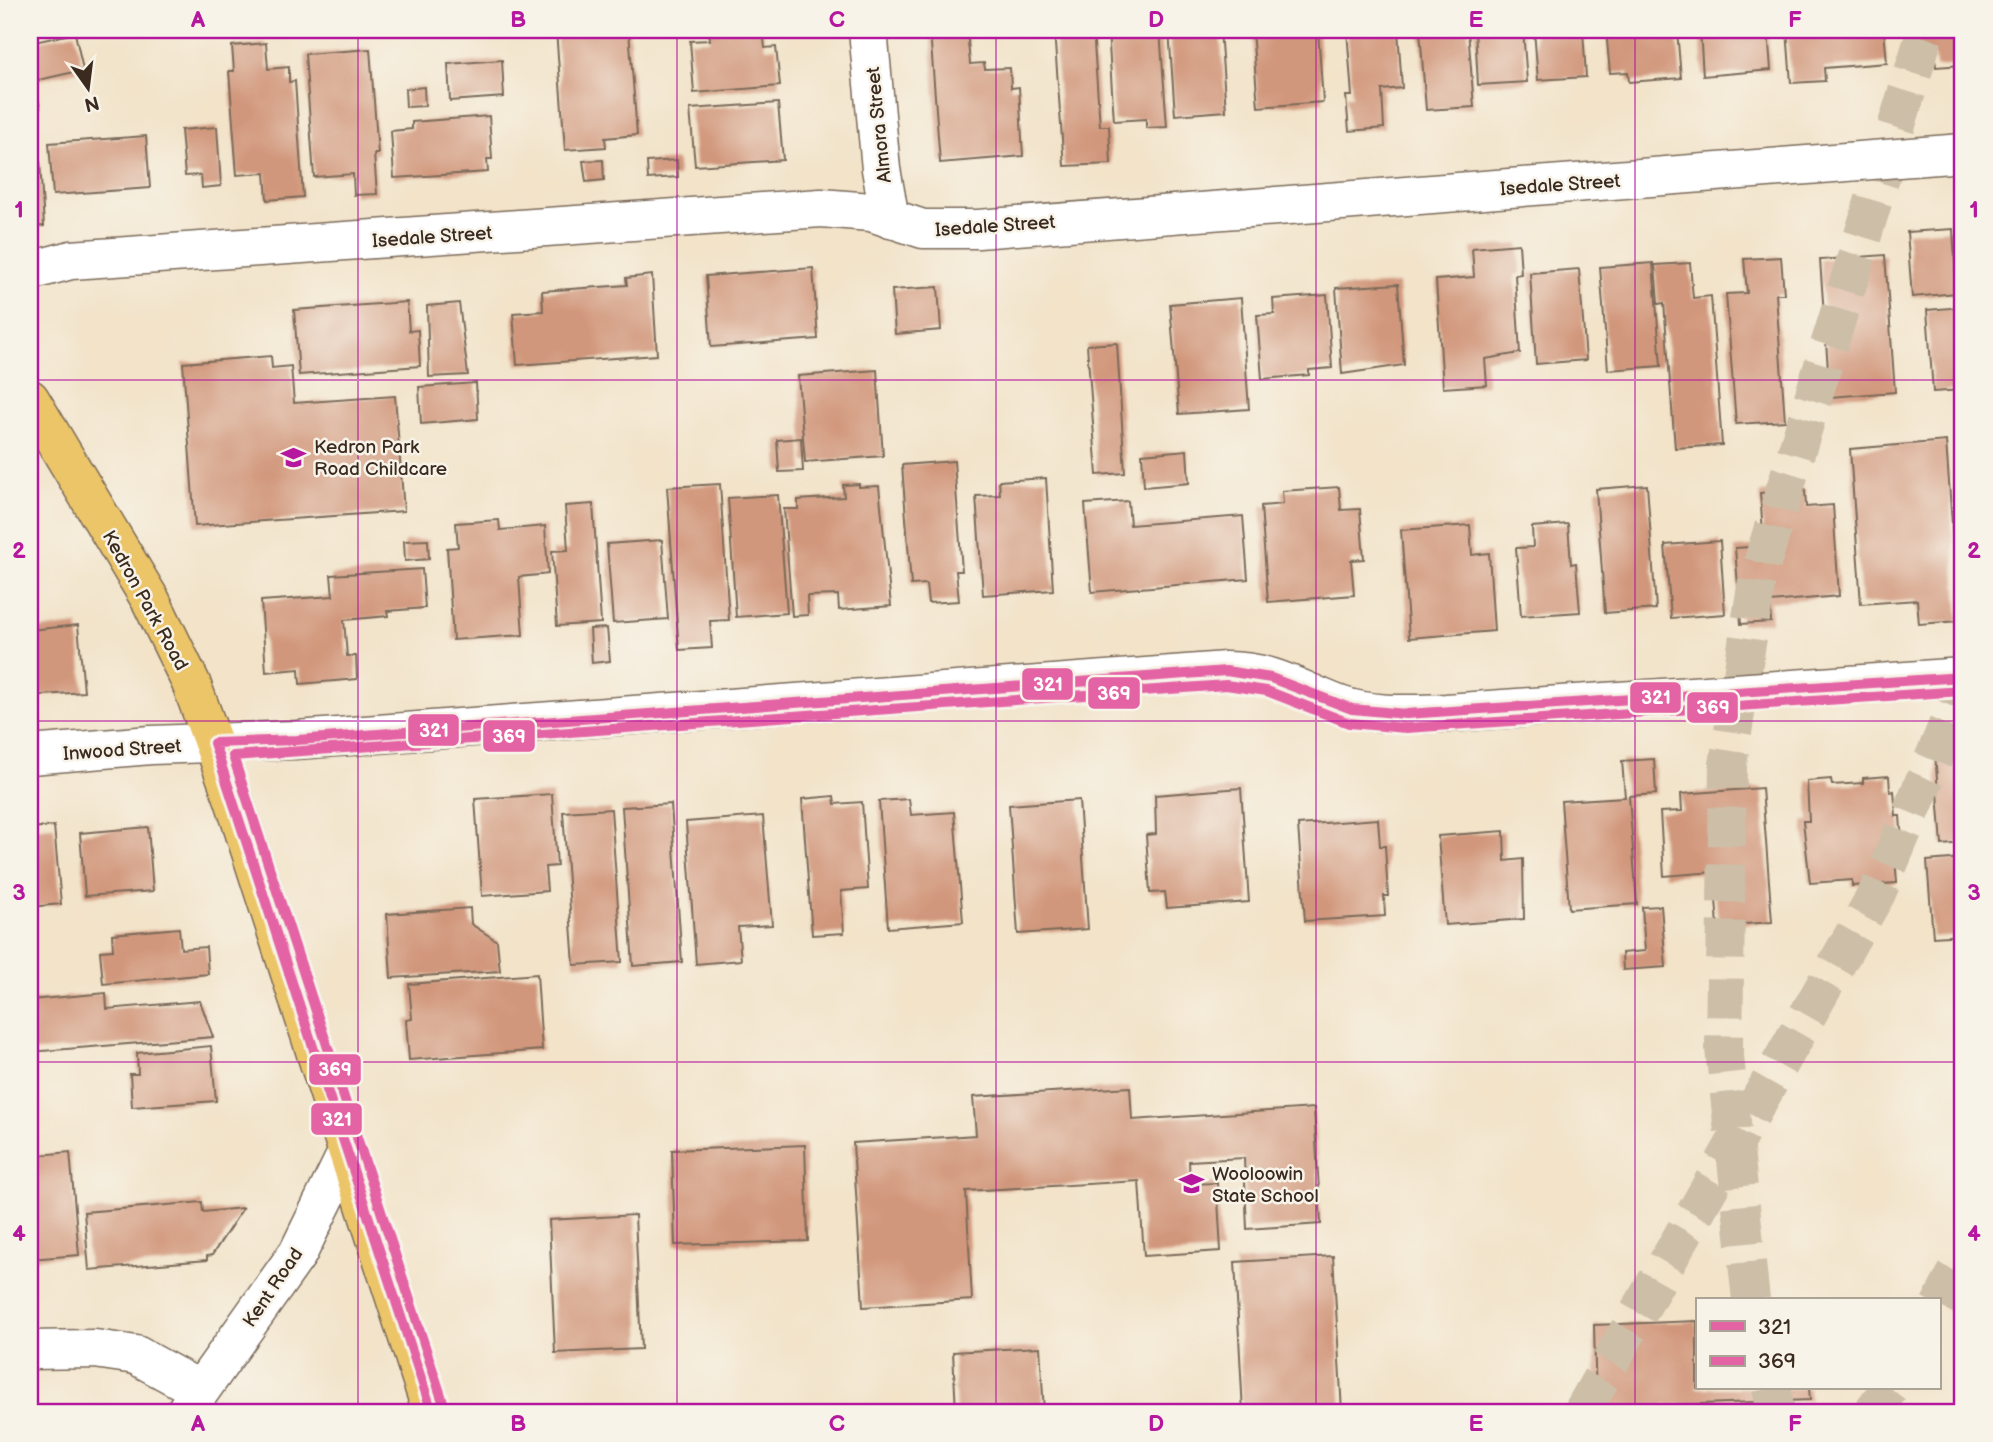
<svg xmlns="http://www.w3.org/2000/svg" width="1993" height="1442" viewBox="0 0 1993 1442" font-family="'Balsamiq Sans',sans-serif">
<rect width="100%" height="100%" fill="#f7f3e8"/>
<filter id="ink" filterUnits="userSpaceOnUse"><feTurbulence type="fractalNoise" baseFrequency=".0143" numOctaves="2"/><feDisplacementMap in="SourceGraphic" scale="14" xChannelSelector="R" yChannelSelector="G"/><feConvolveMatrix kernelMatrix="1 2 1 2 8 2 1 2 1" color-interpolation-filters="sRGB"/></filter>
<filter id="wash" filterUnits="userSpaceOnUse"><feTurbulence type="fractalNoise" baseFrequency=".00686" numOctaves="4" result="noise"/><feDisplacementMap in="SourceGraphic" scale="28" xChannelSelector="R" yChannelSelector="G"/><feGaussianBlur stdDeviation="1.57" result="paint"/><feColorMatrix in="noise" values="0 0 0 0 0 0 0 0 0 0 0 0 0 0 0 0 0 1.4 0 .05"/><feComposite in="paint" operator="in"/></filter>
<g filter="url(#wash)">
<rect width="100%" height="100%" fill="#f2e3c9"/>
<g id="blocks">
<g fill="#d1977c">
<path d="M 556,30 L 629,30 L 637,135 L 605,138 L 606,147 L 565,150 Z"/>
<path d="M 709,30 L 763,30 L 765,48 L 776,47 L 780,86 L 694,93 L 690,41 L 710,40 Z"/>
<path d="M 930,30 L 967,30 L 970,64 L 984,63 L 985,69 L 1010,68 L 1011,88 L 1019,87 L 1023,156 L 940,163 Z"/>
<path d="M 1054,30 L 1093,30 L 1100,126 L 1109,126 L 1111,164 L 1064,166 Z"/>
<path d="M 1108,30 L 1160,30 L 1167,127 L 1146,128 L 1146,119 L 1114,121 Z"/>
<path d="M 1169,30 L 1220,30 L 1226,111 L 1175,115 Z"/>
<path d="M 1252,30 L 1318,30 L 1323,102 L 1258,107 Z"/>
<path d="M 1347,30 L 1398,30 L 1402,88 L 1382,90 L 1384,128 L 1349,131 L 1346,96 L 1352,96 Z"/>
<path d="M 1420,30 L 1468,30 L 1474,107 L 1426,110 Z"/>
<path d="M 1475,30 L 1523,30 L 1527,82 L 1478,85 Z"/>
<path d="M 1534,30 L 1583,30 L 1586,77 L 1538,80 Z"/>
<path d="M 1606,30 L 1677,30 L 1681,78 L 1629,82 L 1628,72 L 1610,73 Z"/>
<path d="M 1700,30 L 1768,30 L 1771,70 L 1703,76 Z"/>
<path d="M 1787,30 L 1884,30 L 1887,63 L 1824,68 L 1825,81 L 1791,83 Z"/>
<path d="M 1906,30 L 1963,30 L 1963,65 L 1936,67 L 1935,55 L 1908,57 Z"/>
<path d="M 75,33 L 83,70 L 34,81 L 40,108 L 30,110 L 30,43 Z"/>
<path d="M 266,43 L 268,69 L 289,67 L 289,82 L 295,81 L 303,197 L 267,200 L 265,173 L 237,175 L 229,71 L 234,71 L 232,46 Z"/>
<path d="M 370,49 L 378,154 L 374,154 L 377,194 L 354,195 L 353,174 L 314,177 L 305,54 Z"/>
<path d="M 502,60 L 504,97 L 450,101 L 448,64 Z"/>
<path d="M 424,87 L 425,106 L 406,107 L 405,89 Z"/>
<path d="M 778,103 L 783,160 L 695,166 L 690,109 Z"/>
<path d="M 489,116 L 492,159 L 487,159 L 488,172 L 394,178 L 391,131 L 412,129 L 412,122 Z"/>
<path d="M 217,127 L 221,186 L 202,188 L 201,175 L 185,176 L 181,130 Z"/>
<path d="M 146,136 L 150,188 L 53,195 L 49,143 Z"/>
<path d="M 603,160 L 604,180 L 586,182 L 583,161 Z"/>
<path d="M 677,160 L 678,177 L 648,179 L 647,162 Z"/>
<path d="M 40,162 L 44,226 L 30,227 L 30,163 Z"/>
<path d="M 1953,229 L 1957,293 L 1912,297 L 1907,232 Z"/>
<path d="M 1519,244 L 1521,274 L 1515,275 L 1520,353 L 1485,359 L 1487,385 L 1443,388 L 1436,280 L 1474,277 L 1472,248 Z"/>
<path d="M 1885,255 L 1895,392 L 1830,397 L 1820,260 Z"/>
<path d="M 1781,257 L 1784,294 L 1776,294 L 1785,421 L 1736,424 L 1726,294 L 1747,293 L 1744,259 Z"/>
<path d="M 1653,263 L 1661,366 L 1608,370 L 1600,267 Z"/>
<path d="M 1690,263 L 1693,298 L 1711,296 L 1722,445 L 1675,448 L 1664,303 L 1658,304 L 1655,265 Z"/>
<path d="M 813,268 L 818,339 L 711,347 L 706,276 Z"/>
<path d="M 1579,269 L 1586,360 L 1536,364 L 1530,273 Z"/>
<path d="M 652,275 L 657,355 L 517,365 L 513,313 L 543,311 L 542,291 L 627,285 L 626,278 Z"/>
<path d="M 1398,284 L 1404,365 L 1342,374 L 1336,288 Z"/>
<path d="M 938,287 L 941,330 L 895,334 L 892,290 Z"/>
<path d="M 1327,295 L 1332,368 L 1309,370 L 1309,375 L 1262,379 L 1257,315 L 1274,314 L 1273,299 Z"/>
<path d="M 1241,298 L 1249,409 L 1179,414 L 1170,304 Z"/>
<path d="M 407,302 L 409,331 L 418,330 L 420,366 L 299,375 L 294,310 Z"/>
<path d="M 459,303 L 468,375 L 429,377 L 427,306 Z"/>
<path d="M 1963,307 L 1963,390 L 1933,392 L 1927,310 Z"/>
<path d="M 1117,343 L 1125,473 L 1097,475 L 1087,345 Z"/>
<path d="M 271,356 L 272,368 L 291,366 L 294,403 L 395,396 L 404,511 L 195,526 L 183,363 Z"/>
<path d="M 877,370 L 883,456 L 805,462 L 798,376 Z"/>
<path d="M 476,383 L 478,419 L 421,424 L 419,387 Z"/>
<path d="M 801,438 L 803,471 L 779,472 L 777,440 Z"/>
<path d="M 1946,441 L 1959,621 L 1919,624 L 1917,600 L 1861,604 L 1850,449 Z"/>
<path d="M 1187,450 L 1189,483 L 1144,487 L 1142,454 Z"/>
<path d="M 954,461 L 962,571 L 956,571 L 959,601 L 928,603 L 926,584 L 911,585 L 902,465 Z"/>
<path d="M 1046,478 L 1053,590 L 983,595 L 976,496 L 1000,495 L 999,481 Z"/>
<path d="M 720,484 L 729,620 L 710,621 L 712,648 L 679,650 L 667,487 Z"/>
<path d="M 859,484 L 859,487 L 879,486 L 891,606 L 839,610 L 838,595 L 807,596 L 808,615 L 792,616 L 784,509 L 798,509 L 798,500 L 844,497 L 843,485 Z"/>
<path d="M 1647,485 L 1656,609 L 1605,613 L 1596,489 Z"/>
<path d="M 1339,487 L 1341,510 L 1360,509 L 1364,559 L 1351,560 L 1354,595 L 1268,602 L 1261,506 L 1283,504 L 1282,491 Z"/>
<path d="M 1805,489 L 1806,507 L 1833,505 L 1839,596 L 1770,602 L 1771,622 L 1741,624 L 1735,548 L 1764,546 L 1760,493 Z"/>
<path d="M 778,495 L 787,613 L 736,617 L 728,498 Z"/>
<path d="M 1128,501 L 1130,525 L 1243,516 L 1248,579 L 1092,592 L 1085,504 Z"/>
<path d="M 593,504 L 601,623 L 557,626 L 552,551 L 568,550 L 565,506 Z"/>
<path d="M 499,520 L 500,530 L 545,526 L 548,574 L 519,577 L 523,635 L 453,640 L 447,548 L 458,547 L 456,523 Z"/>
<path d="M 1568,524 L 1571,564 L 1576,563 L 1580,612 L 1521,616 L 1516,548 L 1533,547 L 1532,527 Z"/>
<path d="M 1470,525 L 1472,555 L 1489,553 L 1494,631 L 1409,638 L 1401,530 Z"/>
<path d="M 428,540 L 429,559 L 405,561 L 404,541 Z"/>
<path d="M 662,540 L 668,619 L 613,623 L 607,544 Z"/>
<path d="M 1720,541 L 1725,614 L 1671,618 L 1665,545 Z"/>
<path d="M 422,569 L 425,608 L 387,611 L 388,616 L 344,620 L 347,656 L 356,656 L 357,679 L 300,684 L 299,669 L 266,672 L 261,601 L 333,596 L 331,575 Z"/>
<path d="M 78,625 L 84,692 L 30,696 L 30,630 Z"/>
<path d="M 607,628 L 610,661 L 592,663 L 590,629 Z"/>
<path d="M 1959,751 L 1960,758 L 1963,758 L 1963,843 L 1942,845 L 1935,753 Z"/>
<path d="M 1654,759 L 1656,794 L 1629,796 L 1637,904 L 1569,909 L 1561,801 L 1625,797 L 1622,761 Z"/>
<path d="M 1889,776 L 1890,792 L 1894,791 L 1896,816 L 1900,816 L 1902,843 L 1894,844 L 1897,883 L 1852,886 L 1852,880 L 1810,883 L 1803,821 L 1809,821 L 1807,781 L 1831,779 L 1832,785 L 1863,783 L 1863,778 Z"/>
<path d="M 1241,788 L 1249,902 L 1167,908 L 1165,892 L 1150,893 L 1146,835 L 1156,834 L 1155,795 Z"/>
<path d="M 1762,788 L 1772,922 L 1718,926 L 1714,872 L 1664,876 L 1660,812 L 1682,811 L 1681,794 Z"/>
<path d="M 552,794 L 557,866 L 545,867 L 547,891 L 482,896 L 475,799 Z"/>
<path d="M 834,796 L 835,804 L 862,802 L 868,889 L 841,891 L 844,933 L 812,935 L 802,799 Z"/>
<path d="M 909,799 L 911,815 L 954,812 L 963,922 L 888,928 L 879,801 Z"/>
<path d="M 1079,800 L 1088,929 L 1018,934 L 1009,805 Z"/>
<path d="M 671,804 L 682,962 L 633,966 L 622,807 Z"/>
<path d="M 611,809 L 622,962 L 574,965 L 563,812 Z"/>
<path d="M 763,816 L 772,925 L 738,927 L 741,960 L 696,964 L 686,822 Z"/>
<path d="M 1378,819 L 1380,846 L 1385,846 L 1388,896 L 1384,896 L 1385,916 L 1305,921 L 1298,825 Z"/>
<path d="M 54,826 L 61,904 L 30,907 L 30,828 Z"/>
<path d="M 148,827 L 153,891 L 85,896 L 80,833 Z"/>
<path d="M 1504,831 L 1505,861 L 1523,859 L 1524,919 L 1445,925 L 1438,836 Z"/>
<path d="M 1963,858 L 1963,935 L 1933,937 L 1927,861 Z"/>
<path d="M 1661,906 L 1666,967 L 1623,970 L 1622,953 L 1645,951 L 1642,907 Z"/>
<path d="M 470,908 L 471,924 L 497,941 L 500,971 L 391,978 L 387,914 Z"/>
<path d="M 179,928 L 181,949 L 206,947 L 208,974 L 103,984 L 100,951 L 113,950 L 112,934 Z"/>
<path d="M 537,974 L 542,1050 L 409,1060 L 406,1020 L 412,1019 L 409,984 Z"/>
<path d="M 106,993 L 107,1009 L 200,1001 L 213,1037 L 30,1052 L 30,1000 Z"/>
<path d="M 211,1046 L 216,1101 L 132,1107 L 130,1074 L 138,1074 L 137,1053 Z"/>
<path d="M 1130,1087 L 1132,1120 L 1314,1108 L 1321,1224 L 1247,1229 L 1244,1158 L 1189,1161 L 1190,1184 L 1217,1183 L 1221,1251 L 1144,1256 L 1139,1181 L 966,1191 L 972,1300 L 863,1307 L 853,1143 L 976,1135 L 973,1097 Z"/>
<path d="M 805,1145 L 808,1241 L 675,1245 L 672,1150 Z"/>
<path d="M 70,1152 L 79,1255 L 30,1259 L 30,1156 Z"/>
<path d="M 202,1202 L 203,1212 L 243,1208 L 212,1255 L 207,1256 L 207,1260 L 89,1270 L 84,1212 Z"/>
<path d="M 635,1215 L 641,1349 L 555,1353 L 549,1220 Z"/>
<path d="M 1333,1256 L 1342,1412 L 1243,1412 L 1235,1262 Z"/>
<path d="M 1697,1321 L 1697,1388 L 1809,1388 L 1810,1400 L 1596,1408 L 1594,1325 Z"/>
<path d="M 1040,1347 L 1044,1412 L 956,1412 L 953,1352 Z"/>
</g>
</g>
</g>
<g filter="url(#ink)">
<use href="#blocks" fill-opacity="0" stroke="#7b6b5a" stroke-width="2"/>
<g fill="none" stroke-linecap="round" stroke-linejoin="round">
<g stroke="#cdbea7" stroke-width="38" stroke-dasharray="38 19" stroke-linecap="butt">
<path d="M 1751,1300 L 1724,1048 L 1728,764 L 1757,580 L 1926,30"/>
<path d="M 1939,1306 L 1963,1260"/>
<path d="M 1771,1388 L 1776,1412"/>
<path d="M 1582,1412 L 1877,893 L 1963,688"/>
<path d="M 1872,1412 L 1890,1388"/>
</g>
<defs>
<g id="minor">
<path d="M 868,30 L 881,169 L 890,219"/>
<path d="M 30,271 L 71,260 L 821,208 L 871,212 L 923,229 L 978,229 L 1963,153"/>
<path d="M 30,755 L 151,745 L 297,740 L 1226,671 C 1273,671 1297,689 1339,705 C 1373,717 1411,714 1446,713 L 1963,677"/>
<path d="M 30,1350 L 95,1349 L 136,1355 L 200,1390"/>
<path d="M 185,1412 L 298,1253 L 347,1153"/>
</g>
<path id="major" d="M 30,399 L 151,601 L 191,683 L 234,800 L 432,1412"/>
</defs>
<use href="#minor" stroke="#7b6b5a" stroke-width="41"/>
<use href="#major" stroke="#7b6b5a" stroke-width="41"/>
<use href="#minor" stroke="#fff" stroke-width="38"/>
<use href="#major" stroke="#ecc569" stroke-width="38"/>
<defs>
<path id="bus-1" d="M 432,1412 L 214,743 L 297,740 L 1226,671 L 1271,678 L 1352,709 L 1406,714 L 1963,677"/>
<path id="bus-2" d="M 445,1408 L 233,756 L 1226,685 L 1267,691 L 1349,723 L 1406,728 L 1963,691"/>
</defs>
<use href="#bus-1" stroke="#f7f3e8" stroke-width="16"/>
<use href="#bus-2" stroke="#f7f3e8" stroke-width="16"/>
<use href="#bus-1" stroke="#e463a4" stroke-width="10"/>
<use href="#bus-2" stroke="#e463a4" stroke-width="10"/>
</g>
</g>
<path fill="none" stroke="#b5179e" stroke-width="2" stroke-opacity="0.55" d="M 358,30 L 358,1412M 677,30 L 677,1412M 996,30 L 996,1412M 1316,30 L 1316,1412M 1635,30 L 1635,1412M 30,380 L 1963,380M 30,721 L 1963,721M 30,1062 L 1963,1062"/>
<defs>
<symbol id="school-bare" viewBox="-9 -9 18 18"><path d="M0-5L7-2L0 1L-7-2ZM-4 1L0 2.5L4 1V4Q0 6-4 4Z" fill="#b5179e" stroke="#f7f3e8" stroke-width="2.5" paint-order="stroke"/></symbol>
</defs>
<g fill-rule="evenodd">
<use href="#school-bare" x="276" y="440" width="35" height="35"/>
<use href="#school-bare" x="1174" y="1166" width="35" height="35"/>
</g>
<g text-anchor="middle" stroke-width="5" stroke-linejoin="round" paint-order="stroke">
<g font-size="19" fill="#3b2a1e" stroke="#f7f3e8">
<text transform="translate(878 125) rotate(-96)" y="7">Almora Street</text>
<text transform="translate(1560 184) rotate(-4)" y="7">Isedale Street</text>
<text transform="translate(995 225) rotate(-4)" y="7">Isedale Street</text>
<text transform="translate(432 236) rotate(-4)" y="7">Isedale Street</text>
<text transform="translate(146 600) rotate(61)" y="7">Kedron Park Road</text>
<text transform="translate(122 749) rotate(-4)" y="7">Inwood Street</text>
<text transform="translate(272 1287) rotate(-56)" y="7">Kent Road</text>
</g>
<g font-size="19" fill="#3b2a1e" stroke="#f7f3e8" text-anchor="start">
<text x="314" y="453">Kedron Park<tspan x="314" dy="22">Road Childcare</tspan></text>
<text x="1212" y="1180">Wooloowin<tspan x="1212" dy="22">State School</tspan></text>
</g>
</g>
<g stroke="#f7f3e8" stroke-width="2.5">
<rect x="1021" y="667" width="53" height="34" rx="7" fill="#e463a4"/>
<rect x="1087" y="676" width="54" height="34" rx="7" fill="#e463a4"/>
<rect x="1629" y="681" width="53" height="33" rx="7" fill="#e463a4"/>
<rect x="1686" y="691" width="53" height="33" rx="7" fill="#e463a4"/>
<rect x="407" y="713" width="53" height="34" rx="7" fill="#e463a4"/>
<rect x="482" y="719" width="54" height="34" rx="7" fill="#e463a4"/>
<rect x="308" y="1053" width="54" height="33" rx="7" fill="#e463a4"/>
<rect x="310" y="1102" width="53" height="34" rx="7" fill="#e463a4"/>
</g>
<g font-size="19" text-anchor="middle" font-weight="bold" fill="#fff">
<text x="1048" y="691">321</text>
<text x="1114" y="700">369</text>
<text x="1656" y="704">321</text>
<text x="1713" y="714">369</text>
<text x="434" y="737">321</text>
<text x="509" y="743">369</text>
<text x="335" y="1076">369</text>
<text x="337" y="1126">321</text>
</g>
<rect width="1993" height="1442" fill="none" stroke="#f7f3e8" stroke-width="77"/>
<rect x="1696" y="1298" width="245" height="91" fill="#f7f3e8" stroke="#aca397" stroke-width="2"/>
<rect x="1710" y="1321" width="35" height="10" fill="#e463a4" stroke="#aca397" stroke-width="2"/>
<text x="1758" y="1334" font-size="21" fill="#3b2a1e">321</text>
<rect x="1710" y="1356" width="35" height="10" fill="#e463a4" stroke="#aca397" stroke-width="2"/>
<text x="1758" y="1368" font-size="21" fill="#3b2a1e">369</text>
<g transform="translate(88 88) rotate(166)" stroke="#f7f3e8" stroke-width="5" paint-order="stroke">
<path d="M0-5L12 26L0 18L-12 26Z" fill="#3b2a1e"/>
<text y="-10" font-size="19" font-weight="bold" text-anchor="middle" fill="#3b2a1e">N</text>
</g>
<rect x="38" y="38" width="1916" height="1366" fill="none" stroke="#b5179e" stroke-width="2.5"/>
<g font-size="23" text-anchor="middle" font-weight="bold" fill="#b5179e">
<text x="198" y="27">A</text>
<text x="518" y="27">B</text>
<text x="837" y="27">C</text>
<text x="1156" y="27">D</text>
<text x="1476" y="27">E</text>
<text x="1795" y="27">F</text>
<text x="19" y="217">1</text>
<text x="1974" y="217">1</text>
<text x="19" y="558">2</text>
<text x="1974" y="558">2</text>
<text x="19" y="900">3</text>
<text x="1974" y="900">3</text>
<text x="19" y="1241">4</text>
<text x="1974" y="1241">4</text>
<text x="198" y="1431">A</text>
<text x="518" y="1431">B</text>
<text x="837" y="1431">C</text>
<text x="1156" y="1431">D</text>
<text x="1476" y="1431">E</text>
<text x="1795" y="1431">F</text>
</g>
</svg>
